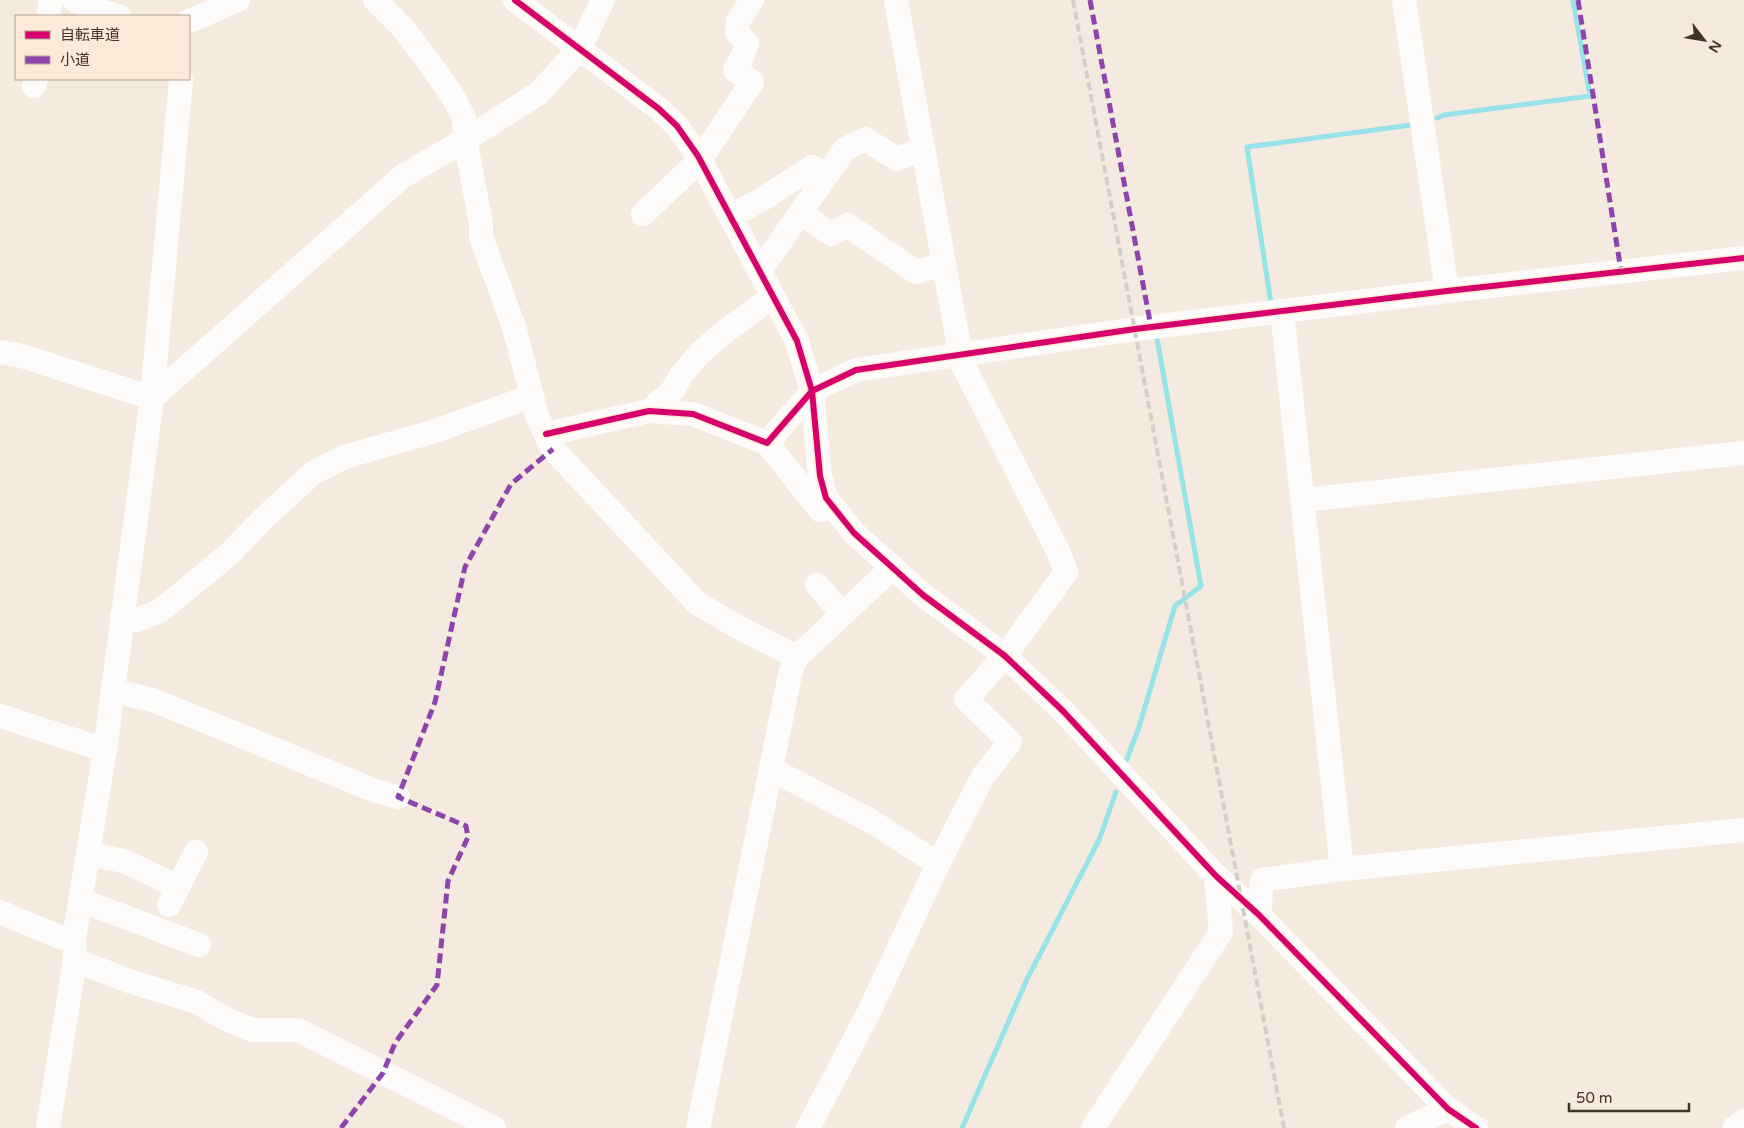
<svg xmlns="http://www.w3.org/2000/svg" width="1744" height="1128" viewBox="0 0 1744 1128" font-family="'Varela Round','Noto Sans JP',sans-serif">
<rect width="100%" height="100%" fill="#f5eadf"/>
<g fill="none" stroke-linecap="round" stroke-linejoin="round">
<g stroke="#96e4ea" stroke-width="5">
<path d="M 1437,118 L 1444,115 L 1590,96 L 1573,0"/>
<path d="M 1271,303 L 1247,147 L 1411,125"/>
<path d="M 1124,767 L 1139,727 L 1175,606 L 1201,586 L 1156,333"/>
<path d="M 962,1128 L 1027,979 L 1099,840 L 1116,792"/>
</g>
<g stroke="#fefcfa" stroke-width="24">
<path d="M 74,0 L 96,10 L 119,16"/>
<path d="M 375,0 L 402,27 L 428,61 L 452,95 L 464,118 L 465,140 L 481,223 L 481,237 L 514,327 L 537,416 L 553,449 L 697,603 L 736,626 L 797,657"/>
<path d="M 515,0 L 659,109 L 677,126 L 698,156 L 797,341 L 812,391 L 820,476 L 826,498 L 854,533 L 923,595 L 1005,656 L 1063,711 L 1216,876 L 1259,915 L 1448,1109 L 1476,1128"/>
<path d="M 1404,0 L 1447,291"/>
<path d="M 48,16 L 51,0"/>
<path d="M 189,21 L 238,0"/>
<path d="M 34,86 L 36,79"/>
<path d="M 801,213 L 831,234 L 847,225 L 916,272 L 944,264"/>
<path d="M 643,214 L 700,160 L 752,82 L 735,70 L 743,55 L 747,43 L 737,32 L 738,21 L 752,0"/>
<path d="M 730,216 L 761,200 L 812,167 L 826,176"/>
<path d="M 759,272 L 845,149 L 865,139 L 897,159 L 923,149"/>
<path d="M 1282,311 L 1342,869"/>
<path d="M 0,352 L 22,356 L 152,398"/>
<path d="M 152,398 L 403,176 L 465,140 L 539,93 L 579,49 L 603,0"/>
<path d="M 649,411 L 673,390 L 681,375 L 701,352 L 728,329 L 772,297"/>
<path d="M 546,434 L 649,411 L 693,414 L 767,443 L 812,391 L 856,370 L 1135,329 L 1447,291 L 1744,258"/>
<path d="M 767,443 L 820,510 L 832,508"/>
<path d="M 1303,500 L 1744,453"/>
<path d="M 817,585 L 843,614"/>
<path d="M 122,616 L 137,620 L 160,611 L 228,555 L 264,518 L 313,473 L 344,457 L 432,432 L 532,396"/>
<path d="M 113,691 L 153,700 L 376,791 L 398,797"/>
<path d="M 0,716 L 105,750"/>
<path d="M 771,769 L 871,821 L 938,864"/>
<path d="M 88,854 L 124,861 L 178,887"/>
<path d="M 80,900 L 199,945"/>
<path d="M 169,905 L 196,852"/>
<path d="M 0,912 L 62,938 L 74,938"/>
<path d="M 1259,915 L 1262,880 L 1342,869 L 1744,830"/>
<path d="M 75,960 L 129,981 L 197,1002 L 224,1018 L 252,1030 L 298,1030 L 494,1128"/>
<path d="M 48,1128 L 75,960 L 74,938 L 105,750 L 152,398 L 181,79"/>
<path d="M 698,1128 L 791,670 L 797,657 L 893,567"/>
<path d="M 808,1128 L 869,1012 L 938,864 L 983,776 L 1010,742 L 966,699 L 1005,656 L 1066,572 L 1059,553 L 962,363 L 896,0"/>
<path d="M 1093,1128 L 1221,932 L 1216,876"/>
<path d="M 1407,1128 L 1448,1109"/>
<path d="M 1734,1128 L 1744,1121"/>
</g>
<path stroke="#d2cfcb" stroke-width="4" stroke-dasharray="8 4" stroke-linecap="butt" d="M 1073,0 L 1284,1128"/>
<g stroke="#8e44ad" stroke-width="5" stroke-dasharray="10 5" stroke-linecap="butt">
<path d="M 1090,0 L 1151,327"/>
<path d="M 1578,0 L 1621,271"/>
<path d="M 341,1128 L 383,1073 L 395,1043 L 437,985 L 448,881 L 468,837 L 466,826 L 398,797 L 435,702 L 465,567 L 511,484 L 553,449"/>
</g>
<defs>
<g id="cycleway">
<path d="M 515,0 L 659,109 L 677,126 L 698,156 L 797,341 L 812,391 L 820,476 L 826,498 L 854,533 L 923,595 L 1005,656 L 1063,711 L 1216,876 L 1259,915 L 1448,1109 L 1476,1128"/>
<path d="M 546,434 L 649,411 L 693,414 L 767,443 L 812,391 L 856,370 L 1135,329 L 1447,291 L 1744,258"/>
</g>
</defs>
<use href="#cycleway" stroke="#fde9d7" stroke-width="9"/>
<use href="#cycleway" stroke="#d6006c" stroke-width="6"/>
</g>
<rect x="15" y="15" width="175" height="65" fill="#fde9d7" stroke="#b1a193"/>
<rect x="25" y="31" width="25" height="8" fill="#d6006c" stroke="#b1a193"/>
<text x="60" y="40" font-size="15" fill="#3e342c">自転車道</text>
<rect x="25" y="56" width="25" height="8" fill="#8e44ad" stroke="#b1a193"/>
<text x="60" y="65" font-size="15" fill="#3e342c">小道</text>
<g transform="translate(1704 40) rotate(121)" stroke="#fde9d7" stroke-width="4" paint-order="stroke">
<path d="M0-4L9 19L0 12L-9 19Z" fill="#3e342c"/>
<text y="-8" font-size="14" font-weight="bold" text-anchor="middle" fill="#3e342c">N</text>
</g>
<path d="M1569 1103v8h120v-8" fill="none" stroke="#3e342c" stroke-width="2.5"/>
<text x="1576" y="1103" font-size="15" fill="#3e342c" stroke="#fde9d7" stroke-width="4" paint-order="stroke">50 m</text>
</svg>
